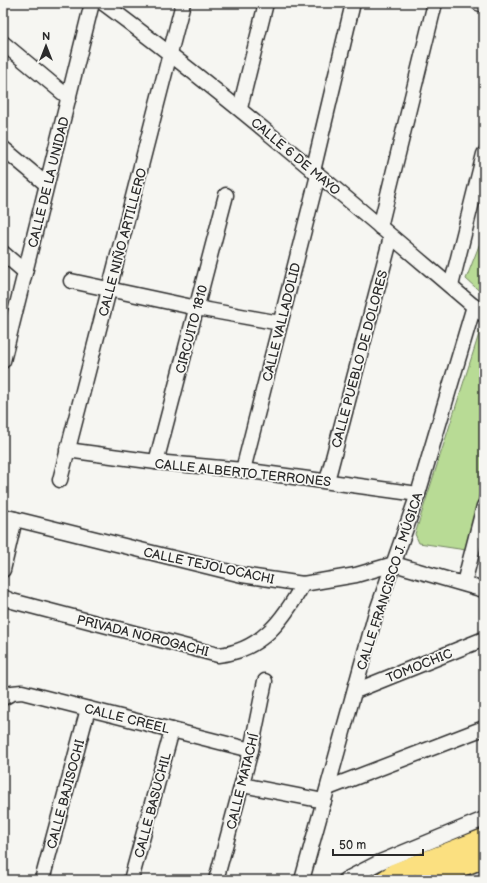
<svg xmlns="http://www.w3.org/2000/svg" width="487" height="883" viewBox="0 0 487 883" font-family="'Balsamiq Sans',sans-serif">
<rect width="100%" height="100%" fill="#f6f6f2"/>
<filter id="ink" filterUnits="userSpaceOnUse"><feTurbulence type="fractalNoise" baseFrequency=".025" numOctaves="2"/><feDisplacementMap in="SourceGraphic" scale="8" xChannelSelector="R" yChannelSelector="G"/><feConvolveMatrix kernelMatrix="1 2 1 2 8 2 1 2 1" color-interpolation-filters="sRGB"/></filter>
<g filter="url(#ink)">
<g fill="#b8db95" stroke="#728360">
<path d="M 484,219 L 484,295 L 466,279 L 480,243 L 482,222 Z"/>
<path d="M 483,328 L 484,475 L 466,550 L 419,543 L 415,534 L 480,331 Z"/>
</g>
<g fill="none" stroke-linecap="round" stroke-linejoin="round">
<defs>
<g id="minor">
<path d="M 103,3 C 235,101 359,209 484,315"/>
<path d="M 478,3 L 484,5"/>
<path d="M 3,43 L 69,98"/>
<path d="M 240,108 L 266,3"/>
<path d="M 3,148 L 46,184"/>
<path d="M 313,171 L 353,3"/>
<path d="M 380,227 L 435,3"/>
<path d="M 3,253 L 25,272"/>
<path d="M 71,281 L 197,308 L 280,323"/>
<path d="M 451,286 L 484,154"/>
<path d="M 3,361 L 92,3"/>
<path d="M 67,450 L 156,462 L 243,470 L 418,494"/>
<path d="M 156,462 L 226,195"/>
<path d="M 243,470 L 318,175"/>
<path d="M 60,480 L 183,3"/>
<path d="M 327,481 L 391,237"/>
<path d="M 3,516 L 242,575 L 303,584 L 356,575 L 394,564 L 484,590"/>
<path d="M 3,570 L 15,519"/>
<path d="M 464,583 L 484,506"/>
<path d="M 3,597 L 12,601 L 218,655 C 261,651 284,619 303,584"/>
<path d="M 355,691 L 484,639"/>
<path d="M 3,698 L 12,693 L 22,692 L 251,750"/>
<path d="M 242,785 L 324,801"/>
<path d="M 328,788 L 484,728"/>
<path d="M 42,880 L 88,709"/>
<path d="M 131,880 L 172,730"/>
<path d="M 216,880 L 251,750 L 265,681"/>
<path d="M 302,880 L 375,616 L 418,494 L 474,306"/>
<path d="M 345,880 L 380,862 L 484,819"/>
</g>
<path id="major" d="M 384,880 L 394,873 L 484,838"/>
<path id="highway" d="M 424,880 L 484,857"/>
</defs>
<use href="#minor" stroke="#2b2b2b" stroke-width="17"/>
<use href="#major" stroke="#2b2b2b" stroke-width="21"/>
<use href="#highway" stroke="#2b2b2b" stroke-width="24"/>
<use href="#minor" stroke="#f6f6f2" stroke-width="14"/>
<use href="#major" stroke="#fbe080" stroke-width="18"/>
<use href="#highway" stroke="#fbe080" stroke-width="21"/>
</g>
</g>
<g text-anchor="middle" stroke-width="3.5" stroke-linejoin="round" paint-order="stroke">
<g font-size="13" fill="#2b2b2b" stroke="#f6f6f2">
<text transform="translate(296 156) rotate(40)" y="5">CALLE 6 DE MAYO</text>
<text transform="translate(48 182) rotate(-76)" y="5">CALLE DE LA UNIDAD</text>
<text transform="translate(122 242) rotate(-75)" y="5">CALLE NIÑO ARTILLERO</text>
<text transform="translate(281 322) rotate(-76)" y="5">CALLE VALLADOLID</text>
<text transform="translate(191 329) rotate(-75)" y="5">CIRCUITO 1810</text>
<text transform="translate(359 359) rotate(-75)" y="5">CALLE PUEBLO DE DOLORES</text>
<text transform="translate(243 472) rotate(6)" y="5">CALLE ALBERTO TERRONES</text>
<text transform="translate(209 565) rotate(12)" y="5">CALLE TEJOLOCACHI</text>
<text transform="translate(389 581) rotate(-72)" y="5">CALLE FRANCISCO J. MÚGICA</text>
<text transform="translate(143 635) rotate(14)" y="5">PRIVADA NOROGACHI</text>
<text transform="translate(419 665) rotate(-22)" y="5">TOMOCHIC</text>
<text transform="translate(127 718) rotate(14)" y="5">CALLE CREEL</text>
<text transform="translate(242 781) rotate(-76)" y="5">CALLE MATACHÍ</text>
<text transform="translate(65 794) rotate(-75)" y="5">CALLE BAJISOCHI</text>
<text transform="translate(152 805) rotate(-75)" y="5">CALLE BASUCHIL</text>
</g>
</g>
<rect width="487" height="883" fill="none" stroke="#f6f6f2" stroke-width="16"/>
<rect x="8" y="8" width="471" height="867" fill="none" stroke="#2b2b2b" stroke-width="1.5" filter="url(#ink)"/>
<g transform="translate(46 46)" stroke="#f6f6f2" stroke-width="3" paint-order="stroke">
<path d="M0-3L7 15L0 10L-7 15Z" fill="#2b2b2b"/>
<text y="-6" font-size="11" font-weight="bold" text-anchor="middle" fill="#2b2b2b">N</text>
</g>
<path d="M333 849v6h90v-6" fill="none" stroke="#2b2b2b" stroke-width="2"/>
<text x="339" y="849" font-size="12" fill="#2b2b2b" stroke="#f6f6f2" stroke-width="3" paint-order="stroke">50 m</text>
</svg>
